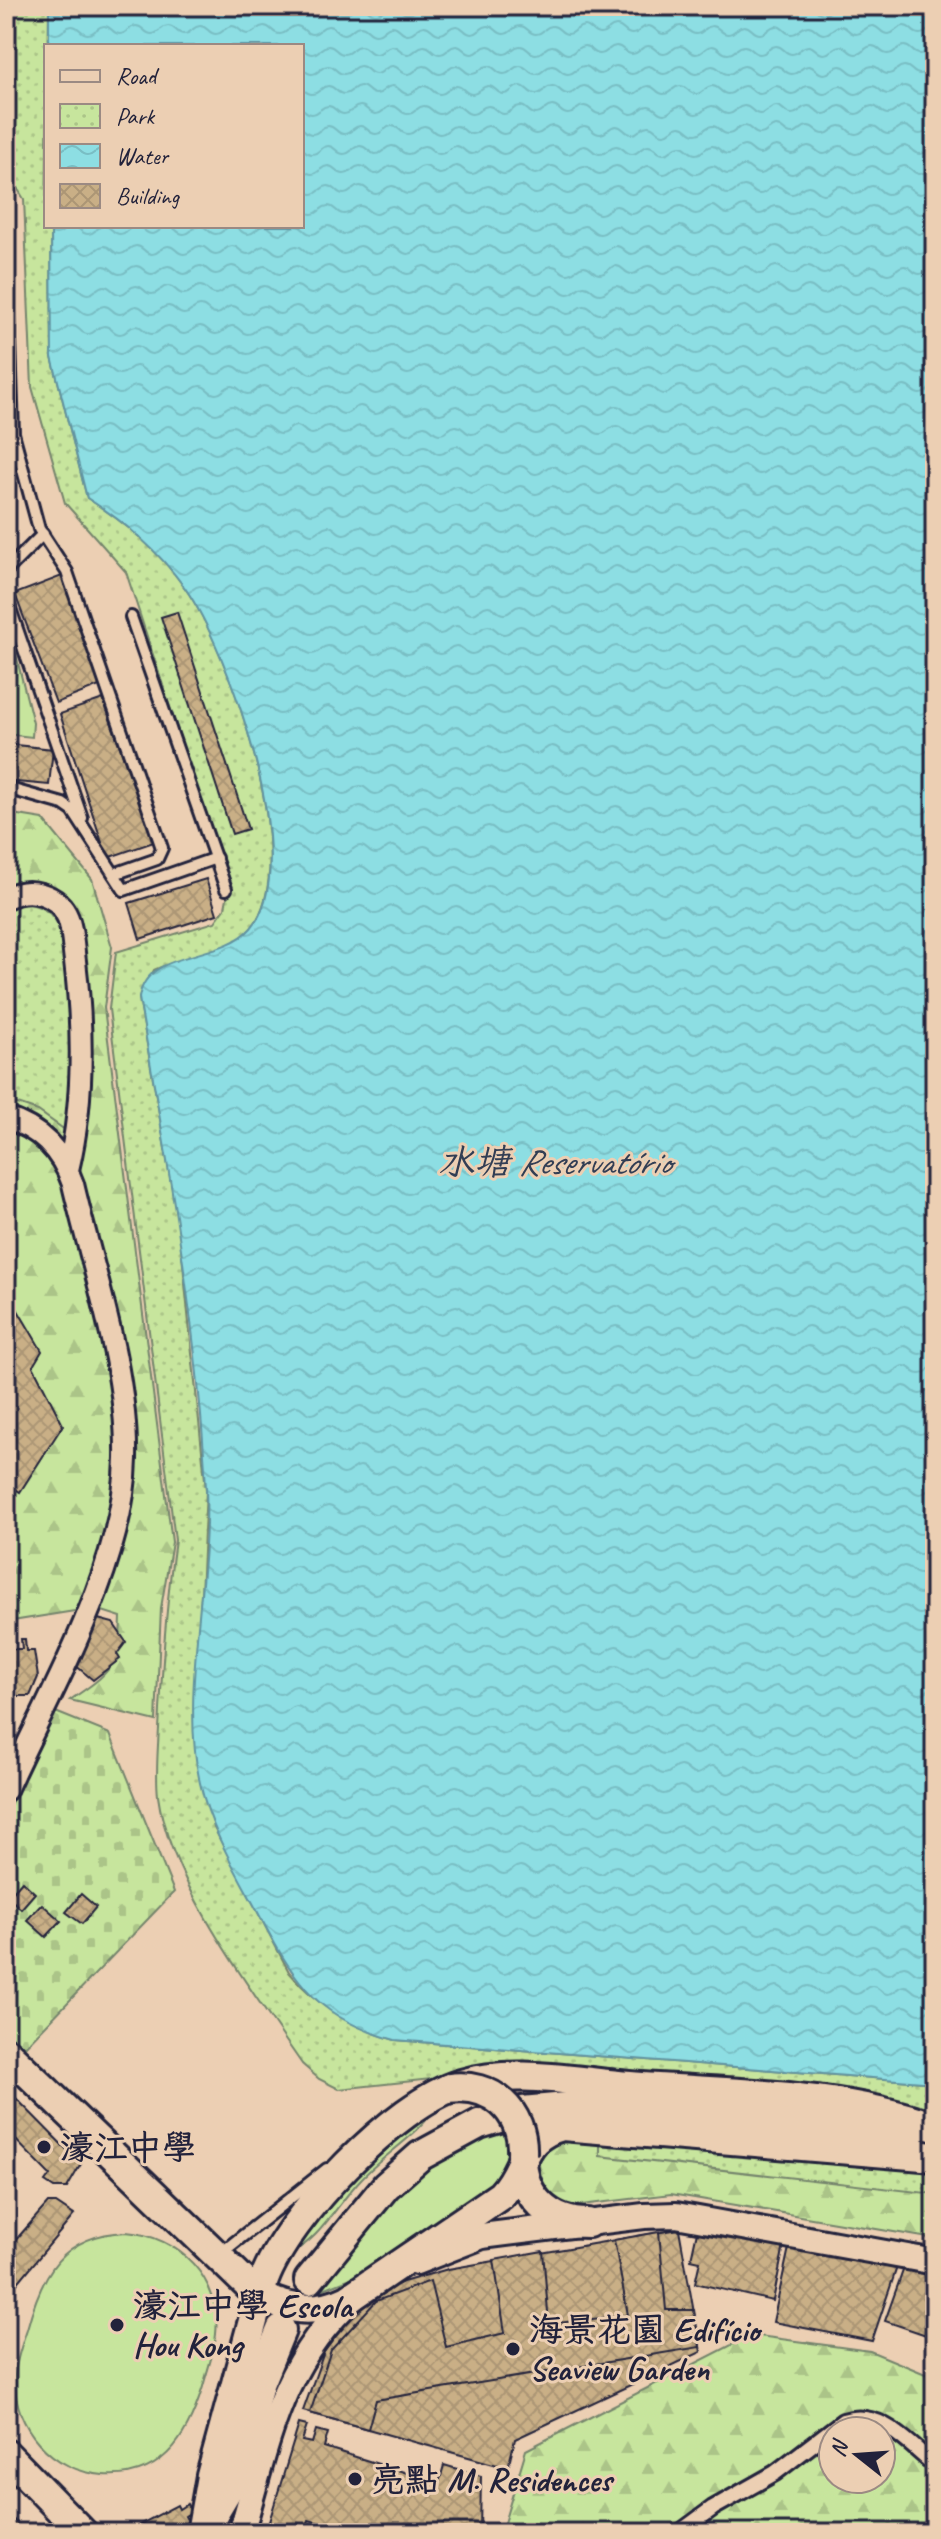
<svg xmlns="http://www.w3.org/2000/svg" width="941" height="2539" viewBox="0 0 941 2539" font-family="Caveat,'LXGW WenKai TC',sans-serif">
<defs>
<pattern id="forest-firs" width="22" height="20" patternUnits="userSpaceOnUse" patternTransform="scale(2)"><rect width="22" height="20" fill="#c7e59d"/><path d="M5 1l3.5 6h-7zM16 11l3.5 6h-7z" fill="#abc488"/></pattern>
<pattern id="cemetery-stones" width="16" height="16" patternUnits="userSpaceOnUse" patternTransform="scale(2)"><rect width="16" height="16" fill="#c7e59d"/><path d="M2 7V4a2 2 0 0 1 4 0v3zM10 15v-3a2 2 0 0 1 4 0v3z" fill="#abc488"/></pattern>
<pattern id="park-dots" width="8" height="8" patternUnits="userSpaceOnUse" patternTransform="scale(2)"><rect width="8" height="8" fill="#c7e59d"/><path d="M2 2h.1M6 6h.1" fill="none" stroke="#abc488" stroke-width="1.8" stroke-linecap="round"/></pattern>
<pattern id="water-waves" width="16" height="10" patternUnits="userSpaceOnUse" patternTransform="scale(2)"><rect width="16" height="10" fill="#8ddee3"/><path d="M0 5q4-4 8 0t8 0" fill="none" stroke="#79bec4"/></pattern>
<pattern id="building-cross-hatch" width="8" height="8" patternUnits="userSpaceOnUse" patternTransform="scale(2)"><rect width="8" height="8" fill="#c9af86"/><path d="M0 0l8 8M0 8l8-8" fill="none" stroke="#ac9675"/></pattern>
</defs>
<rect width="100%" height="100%" fill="#eccfb3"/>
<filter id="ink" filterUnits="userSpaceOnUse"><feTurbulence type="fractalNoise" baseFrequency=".0125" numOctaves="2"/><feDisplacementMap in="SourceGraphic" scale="16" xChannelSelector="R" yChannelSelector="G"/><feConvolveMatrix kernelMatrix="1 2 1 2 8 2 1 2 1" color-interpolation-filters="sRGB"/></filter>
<g filter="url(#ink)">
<g fill="#c7e59d" stroke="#74846c" stroke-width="2">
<path d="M 6,632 L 11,635 L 33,723 L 32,737 L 6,734 Z"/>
<path d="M 438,2104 C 420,2135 385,2153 361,2179 C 337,2204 320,2241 287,2255 L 290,2242 L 396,2132 Z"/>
<path d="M 512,2127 L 516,2143 L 499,2188 L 356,2276 L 321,2290 C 375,2214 420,2156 512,2127 Z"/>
<path d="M 126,2232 C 179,2236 222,2279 216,2334 C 215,2348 210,2362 206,2376 C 192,2428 168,2480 103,2475 C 52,2471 13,2428 15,2376 C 16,2360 22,2344 27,2329 C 42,2273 62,2235 126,2232 Z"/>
</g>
<g fill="url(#forest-firs)" stroke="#74846c" stroke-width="2" fill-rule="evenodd">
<path d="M 6,813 L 43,819 L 92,879 L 112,947 L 104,1008 L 172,1542 L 161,1608 L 156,1721 L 70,1700 C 110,1673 120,1666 121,1617 L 93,1608 L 6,1622 Z"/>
<path d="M 557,2136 L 935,2174 L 935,2239 L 671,2194 L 573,2206 L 561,2205 L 542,2193 L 535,2160 Z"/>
<path d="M 751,2335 L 870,2351 L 935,2378 L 935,2533 L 501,2533 L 526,2450 ZM 833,2431 L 881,2431 L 881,2479 L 833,2479 Z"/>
</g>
<path fill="url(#cemetery-stones)" stroke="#74846c" stroke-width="2" d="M 53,1711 L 110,1734 L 174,1892 L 21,2051 L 6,2036 L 6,1814 Z"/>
<g fill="url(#park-dots)" stroke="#74846c" stroke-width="2">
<path d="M 6,6 L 49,6 L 46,226 L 51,226 L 52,357 L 87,498 C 126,523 158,550 185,588 C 229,650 304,860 252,927 C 229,957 185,955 154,970 L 139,998 L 180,1235 L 206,1490 L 194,1738 L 214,1828 L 289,1972 C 318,2007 352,2028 395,2040 L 935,2083 L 935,2114 L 487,2073 L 339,2089 L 319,2079 L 302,2064 C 254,1994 169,1881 158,1796 C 155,1768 159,1738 160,1710 C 163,1653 167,1597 175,1540 L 109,1009 L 116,952 L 215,922 L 225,908 L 229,888 L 126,572 L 65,503 L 32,387 L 24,199 L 6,170 Z"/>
<path d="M 23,902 C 47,907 58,916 63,940 L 73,1082 L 65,1130 L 38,1111 L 6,1100 L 6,905 Z"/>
<path d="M 600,2134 L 908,2168 L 935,2174 L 935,2194 L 600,2156 Z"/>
</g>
<path fill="url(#water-waves)" stroke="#6293a0" stroke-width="2" d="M 49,6 L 935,6 L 935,2083 L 395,2040 C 321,2020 296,1985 262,1920 C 239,1876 211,1832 200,1783 C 180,1694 210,1581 206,1488 C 198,1325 167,1159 139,998 C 146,948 222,962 251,928 C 306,864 228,649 185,588 C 158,550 126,523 87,498 L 52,357 L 51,226 L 302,226 L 302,46 L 49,46 Z"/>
<g fill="url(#building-cross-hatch)" stroke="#22223b" stroke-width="2">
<path d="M 62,576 L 102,685 L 56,703 L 15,594 Z"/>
<path d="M 177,612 L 248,829 L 232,834 L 161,617 Z"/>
<path d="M 103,699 L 154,842 L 107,858 L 60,714 Z"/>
<path d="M 6,744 L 53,749 L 49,785 L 6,781 Z"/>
<path d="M 206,879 L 217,914 L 140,939 L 129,903 Z"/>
<path d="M 6,1240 L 14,1268 L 6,1286 Z"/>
<path d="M 6,1290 L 42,1351 L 33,1366 L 63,1425 L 20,1492 L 6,1483 Z"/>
<path d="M 98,1619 L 113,1623 L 126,1642 L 117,1654 L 120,1659 L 93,1680 L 75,1665 L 81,1643 L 89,1638 Z"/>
<path d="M 21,1639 L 25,1639 L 26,1651 L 34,1651 L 38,1677 L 30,1696 L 10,1696 L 13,1737 L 6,1745 L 6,1649 L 22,1649 Z"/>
<path d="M 22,1881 L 35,1893 L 21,1909 L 8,1897 Z"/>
<path d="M 81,1894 L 96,1907 L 82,1924 L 66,1912 Z"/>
<path d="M 42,1904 L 61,1921 L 46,1937 L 27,1920 Z"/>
<path d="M 6,2088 L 81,2164 L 67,2188 L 54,2188 L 45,2182 L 50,2175 L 6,2130 Z"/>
<path d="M 48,2203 L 56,2203 L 74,2215 L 6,2297 L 6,2251 Z"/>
<path d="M 698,2227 L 784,2245 L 773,2301 L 695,2283 L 700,2261 L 691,2259 Z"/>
<path d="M 679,2229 L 701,2352 L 515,2439 L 508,2468 L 303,2411 L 324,2352 L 350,2317 L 373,2296 L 403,2282 L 448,2269 Z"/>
<path d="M 659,2232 L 666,2310 L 694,2310 L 700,2347 L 376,2400 L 368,2429 L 310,2413 L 331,2350 L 376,2301 L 430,2281 L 446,2347 L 505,2333 L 494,2260 L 543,2251 L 549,2324 L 628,2315 L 614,2240 Z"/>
<path d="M 790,2243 L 897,2267 L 872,2341 L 773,2322 Z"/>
<path d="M 905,2265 L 935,2276 L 935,2338 L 885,2321 Z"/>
<path d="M 299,2424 L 307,2426 L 302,2441 L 312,2443 L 316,2430 L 328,2433 L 324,2447 L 439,2483 L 444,2465 L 481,2476 L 480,2533 L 352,2533 L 309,2520 L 305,2533 L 295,2533 L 268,2525 Z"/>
<path d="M 187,2504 L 191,2512 L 185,2516 L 189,2523 L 182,2527 L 186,2533 L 135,2533 L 142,2529 L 139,2525 L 177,2505 L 179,2509 Z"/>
<path d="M 6,2512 L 26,2533 L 6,2533 Z"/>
</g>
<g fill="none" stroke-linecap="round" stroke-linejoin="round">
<defs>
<g id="service">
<path d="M 6,217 L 13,433 L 39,529 L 67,572 L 162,848 L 157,859 L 114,874"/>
<path d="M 6,571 L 43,534"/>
<path d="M 6,597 L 82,818"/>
<path d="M 131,617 L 226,889"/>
<path d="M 6,788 L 63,804 L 73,811 L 124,890 L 216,858"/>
<path d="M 220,2254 L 327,2169"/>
</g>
<path id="pedestrian" d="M 679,2533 L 713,2508 L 775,2473 L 843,2421 C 881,2409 907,2443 935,2465"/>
<g id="minor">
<path d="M 6,898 C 29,886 58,893 68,918 C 73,931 73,947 75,961 C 83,1028 84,1103 68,1170"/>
<path d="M 6,1118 C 40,1128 62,1152 73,1184 C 93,1271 128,1370 126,1459 C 124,1567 50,1692 6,1790"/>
</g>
<g id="tertiary">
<path d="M 416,2262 L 482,2236 L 644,2216 L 676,2215 L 935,2262"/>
<path d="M 241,2533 C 268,2442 279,2364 355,2296"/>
</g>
<g id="secondary">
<path d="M 6,2052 L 251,2288 C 279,2311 315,2315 348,2299 L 501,2195 C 528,2167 518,2138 562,2126 L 935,2157"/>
<path d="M 522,2159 C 523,2197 549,2223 588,2223"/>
<path d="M 309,2280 L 386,2186 L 420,2156 L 479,2124 L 522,2111 L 589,2105 L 840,2124 L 912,2136"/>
<path d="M 6,2454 L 83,2533"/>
<path d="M 210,2519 L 232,2482 L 259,2384 L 281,2330"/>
<path d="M 201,2533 L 211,2476 L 264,2280 C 288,2216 395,2103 461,2084 C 514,2068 576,2082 630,2086 C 731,2094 838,2092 935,2127"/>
</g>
</defs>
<use href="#service" stroke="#22223b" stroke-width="16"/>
<use href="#pedestrian" stroke="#22223b" stroke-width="20"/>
<use href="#minor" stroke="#22223b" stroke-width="26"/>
<use href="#tertiary" stroke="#22223b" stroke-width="30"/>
<use href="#secondary" stroke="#22223b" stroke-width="34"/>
<use href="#service" stroke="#eccfb3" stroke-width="10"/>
<use href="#pedestrian" stroke="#eccfb3" stroke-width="14"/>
<use href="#minor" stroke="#eccfb3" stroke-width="20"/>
<use href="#tertiary" stroke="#eccfb3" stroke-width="24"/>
<use href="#secondary" stroke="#eccfb3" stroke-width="28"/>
<defs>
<path id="secondary-bridge" d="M 449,2088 C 491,2082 524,2111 522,2154"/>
</defs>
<use href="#secondary-bridge" stroke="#22223b" stroke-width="34" stroke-linecap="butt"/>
<use href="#secondary-bridge" stroke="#eccfb3" stroke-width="28"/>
</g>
</g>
<g fill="#22223b" stroke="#eccfb3" stroke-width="3">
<circle cx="44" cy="2147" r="8"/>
<circle cx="117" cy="2325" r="8"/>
<circle cx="513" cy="2349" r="8"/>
<circle cx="355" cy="2479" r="8"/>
</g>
<g text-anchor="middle" stroke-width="6" stroke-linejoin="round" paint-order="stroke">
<g font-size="34" font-weight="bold" fill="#22223b" stroke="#eccfb3" text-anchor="start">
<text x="60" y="2159">濠江中學</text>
<text x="133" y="2317">濠江中學 Escola<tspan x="133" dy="39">Hou Kong</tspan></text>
<text x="529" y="2341">海景花園 Edifício<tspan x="529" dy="39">Seaview Garden</tspan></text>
<text x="371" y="2491">亮點 M. Residences</text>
</g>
<g font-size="36" font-style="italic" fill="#323e54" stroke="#eccfb3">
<text x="554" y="1174">水塘 Reservatório</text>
</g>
</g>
<rect width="941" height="2539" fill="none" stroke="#eccfb3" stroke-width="32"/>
<rect x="16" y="16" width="909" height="2507" fill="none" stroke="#22223b" stroke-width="3" filter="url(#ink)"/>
<rect x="44" y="44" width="260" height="184" fill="#eccfb3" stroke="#9b8a83" stroke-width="2"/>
<rect x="60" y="70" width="40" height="12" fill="#eccfb3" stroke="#9b8a83" stroke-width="2"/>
<text x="116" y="84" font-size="24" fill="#22223b">Road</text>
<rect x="60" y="104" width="40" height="24" fill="url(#park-dots)" stroke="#9b8a83" stroke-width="2"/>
<text x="116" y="124" font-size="24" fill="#22223b">Park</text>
<rect x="60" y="144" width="40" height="24" fill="url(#water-waves)" stroke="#9b8a83" stroke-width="2"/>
<text x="116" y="164" font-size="24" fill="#22223b">Water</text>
<rect x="60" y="184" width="40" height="24" fill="url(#building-cross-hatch)" stroke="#9b8a83" stroke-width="2"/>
<text x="116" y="204" font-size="24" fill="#22223b">Building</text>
<g transform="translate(857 2455) rotate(287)"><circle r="38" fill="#eccfb3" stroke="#9b8a83" stroke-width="2"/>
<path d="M0-6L14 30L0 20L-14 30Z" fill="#22223b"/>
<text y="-12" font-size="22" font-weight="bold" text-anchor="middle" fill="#22223b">N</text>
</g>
</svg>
